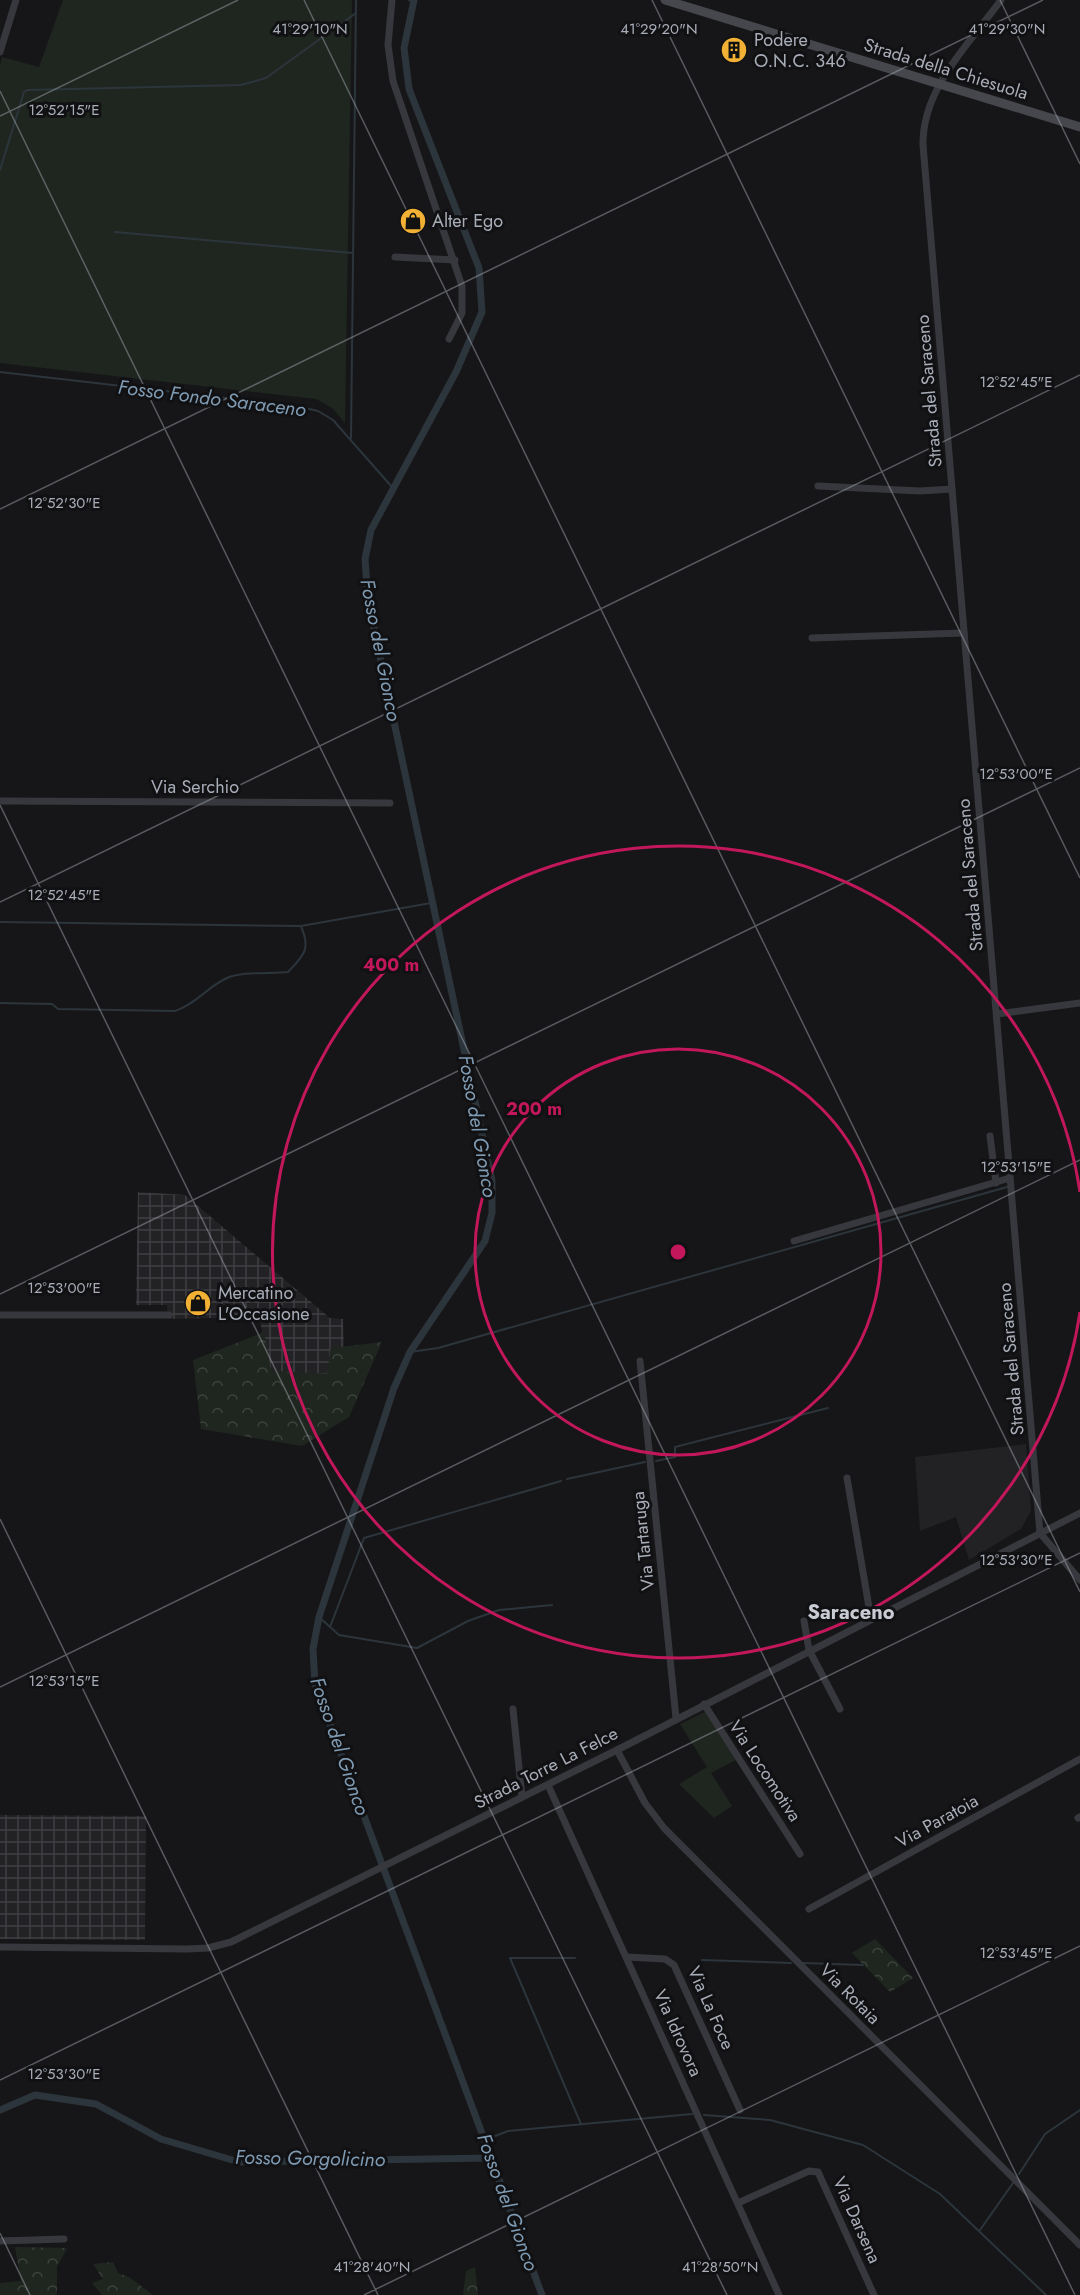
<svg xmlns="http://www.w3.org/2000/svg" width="1080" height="2295" viewBox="0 0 1080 2295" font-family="Jost,sans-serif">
<defs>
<pattern id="industrial-grid" width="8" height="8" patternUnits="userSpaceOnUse" patternTransform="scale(1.5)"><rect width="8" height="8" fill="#222225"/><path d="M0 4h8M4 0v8" fill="none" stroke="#3f3f43"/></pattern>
<pattern id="forest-crowns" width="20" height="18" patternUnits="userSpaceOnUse" patternTransform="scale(1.5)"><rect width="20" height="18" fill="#1e261f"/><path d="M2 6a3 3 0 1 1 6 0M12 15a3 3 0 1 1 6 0" fill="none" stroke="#3c433d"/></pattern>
</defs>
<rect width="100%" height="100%" fill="#161618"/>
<path fill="#222225" d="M 1026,1444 L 1031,1511 L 1021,1529 L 969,1560 L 956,1517 L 920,1531 L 915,1457 Z"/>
<g fill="url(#industrial-grid)">
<path d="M 138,1192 L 185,1195 L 330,1318 L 343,1319 L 344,1347 L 331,1348 L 327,1374 L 271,1371 L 259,1317 L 168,1319 L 167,1305 L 136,1305 Z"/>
<path d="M 0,1815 L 146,1816 L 145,1940 L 0,1939 Z"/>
</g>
<g fill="#1e261f">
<path d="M 63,0 L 352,0 L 345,423 L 332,408 L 316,399 L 0,363 L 0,66 L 2,57 L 39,67 Z"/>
<path d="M 705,1712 L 736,1760 L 711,1773 L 732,1806 L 714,1818 L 679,1784 L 707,1767 L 680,1724 Z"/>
</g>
<g fill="url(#forest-crowns)">
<path d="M 264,1332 L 271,1371 L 327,1374 L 331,1348 L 382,1342 L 349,1417 L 302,1446 L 201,1429 L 193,1360 Z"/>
<path d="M 875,1939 L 913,1978 L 890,1992 L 852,1953 Z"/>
<path d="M 15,2247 L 67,2248 L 57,2267 L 57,2295 L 0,2295 L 0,2283 L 21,2281 Z"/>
<path d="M 113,2262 L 118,2273 L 129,2277 L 153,2295 L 102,2295 L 92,2283 L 103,2279 L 93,2264 Z"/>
<path d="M 475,2267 L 478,2295 L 463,2295 L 466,2271 Z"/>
</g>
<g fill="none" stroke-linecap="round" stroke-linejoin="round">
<g stroke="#2c353c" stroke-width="2">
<path d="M 409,0 L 413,3"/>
<path d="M 0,170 L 24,92 L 27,90 L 241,85 L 266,78 L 356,13"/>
<path d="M 115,232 L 353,253"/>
<path d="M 0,372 L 296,406 L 318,411 L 333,420 L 392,487"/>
<path d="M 351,438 L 356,0"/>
<path d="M 0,922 L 301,926 L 431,903"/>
<path d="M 0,1003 L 52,1004 L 58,1009 L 175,1011 C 196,1004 207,987 227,978 C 243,971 270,974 288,972 C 304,955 311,950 301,926"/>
<path d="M 410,1352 L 438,1348 L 1007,1187"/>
<path d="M 656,1461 L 675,1457 L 675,1447 L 828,1408"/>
<path d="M 567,1479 L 645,1462"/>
<path d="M 319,1617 L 339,1635 L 417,1648 L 468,1621 L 499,1610 L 552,1605"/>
<path d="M 330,1627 L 364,1538 L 561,1481"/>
<path d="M 575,1958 L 510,1958 L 581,2124"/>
<path d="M 702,1960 L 791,1963"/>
<path d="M 803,1963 L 863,1965"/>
<path d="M 704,2115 L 770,2120 L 863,2145 L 940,2194 L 1046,2295"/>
<path d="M 485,2140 L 508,2131 L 692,2114"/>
<path d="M 1019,2174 L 1045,2134 L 1080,2110"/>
<path d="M 980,2230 L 1013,2183"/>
</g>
<g stroke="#2c353c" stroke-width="7">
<path d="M 414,0 L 404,48 L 409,89 L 479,268 L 482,312 L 456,372 L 371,530 L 365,559 L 368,600 L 492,1181 L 492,1213 L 485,1241 L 410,1352 L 394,1388 L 319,1617 L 313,1649 L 315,1684 L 542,2295"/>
<path d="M 0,2110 L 35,2095 L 96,2104 L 161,2139 L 239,2162 L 491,2158"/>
</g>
<g stroke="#37383d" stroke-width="7">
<path d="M 392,0 L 388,45 L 393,81 L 462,286 L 462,313 L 449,339"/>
<path d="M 1001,0 C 970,43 922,88 923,145 L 1040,1533 L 1080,1580"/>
<path d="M 0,52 L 16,0"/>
<path d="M 395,257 L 455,260"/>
<path d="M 818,486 L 920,491 L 952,489"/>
<path d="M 812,638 L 964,633"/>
<path d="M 0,801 L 390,803"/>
<path d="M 997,1014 L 1080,1003"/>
<path d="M 990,1136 L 996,1183"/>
<path d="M 794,1241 L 1010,1178"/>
<path d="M 0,1315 L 169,1315"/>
<path d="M 640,1361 L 676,1718"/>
<path d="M 847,1478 L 871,1619"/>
<path d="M 804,1621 L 809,1650 L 840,1709"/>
<path d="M 704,1704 L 800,1854"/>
<path d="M 513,1709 L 522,1797"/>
<path d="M 617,1750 L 645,1803 L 664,1828 L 1080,2245"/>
<path d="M 548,1785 L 779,2295"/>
<path d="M 1078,1818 L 1080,1817"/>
<path d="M 809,1909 L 1080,1759"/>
<path d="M 0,1947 L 187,1949 L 208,1948 L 231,1942 L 617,1750 L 1080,1513"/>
<path d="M 627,1957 L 665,1959 L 674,1965 L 740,2110"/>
<path d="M 738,2203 L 809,2171 L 818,2172 L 874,2295"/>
<path d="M 0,2241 L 64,2239"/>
</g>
<path stroke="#45474d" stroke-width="9" d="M 665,0 L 1080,127"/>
</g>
<path fill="none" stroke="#a8adb8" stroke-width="1.5" stroke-opacity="0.45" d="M 304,0 L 1080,1592M 652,0 L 1080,878M 1000,0 L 1080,164M 0,91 L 1075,2295M 0,116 L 238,0M 0,509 L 1043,0M 0,805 L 727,2295M 0,902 L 1080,375M 0,1294 L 1080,768M 0,1519 L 378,2295M 0,1687 L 1080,1160M 0,2080 L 1080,1553M 0,2233 L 30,2295M 364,2295 L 1080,1946"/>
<g fill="none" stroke="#c2185b" stroke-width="3">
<circle cx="678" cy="1252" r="203"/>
<path d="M1080 1312A406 406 0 1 1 1080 1192"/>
</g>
<defs>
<symbol id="building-disc" viewBox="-11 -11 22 22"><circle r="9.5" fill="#f2b134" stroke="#111113"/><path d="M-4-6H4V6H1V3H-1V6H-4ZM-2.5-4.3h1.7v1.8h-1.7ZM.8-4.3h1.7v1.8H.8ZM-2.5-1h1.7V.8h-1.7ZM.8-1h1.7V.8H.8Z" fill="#111"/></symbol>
<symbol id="shop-disc" viewBox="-11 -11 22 22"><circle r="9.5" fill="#f2b134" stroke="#111113"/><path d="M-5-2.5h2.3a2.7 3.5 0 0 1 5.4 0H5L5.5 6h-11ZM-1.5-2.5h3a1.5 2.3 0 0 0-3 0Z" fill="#111"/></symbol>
</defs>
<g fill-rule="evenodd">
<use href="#building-disc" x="719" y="35" width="30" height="30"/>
<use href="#shop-disc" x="398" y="206" width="30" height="30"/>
<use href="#shop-disc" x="183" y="1288" width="30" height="30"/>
</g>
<g text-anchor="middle" stroke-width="6" stroke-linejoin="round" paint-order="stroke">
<g font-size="18" fill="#a8adb8" stroke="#111113" text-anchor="start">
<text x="754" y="46">Podere<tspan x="754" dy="21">O.N.C. 346</tspan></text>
<text x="432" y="227">Alter Ego</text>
<text x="218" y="1299">Mercatino<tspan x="218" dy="21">L'Occasione</tspan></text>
</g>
<g font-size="18" fill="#a8adb8" stroke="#111113">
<text transform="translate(946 69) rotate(17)" y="6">Strada della Chiesuola</text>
<text transform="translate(929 391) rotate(-95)" y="6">Strada del Saraceno</text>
<text x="195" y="793">Via Serchio</text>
<text transform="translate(970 875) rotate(-95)" y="6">Strada del Saraceno</text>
<text transform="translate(1011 1359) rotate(-95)" y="6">Strada del Saraceno</text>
<text transform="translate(643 1541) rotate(-96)" y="6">Via Tartaruga</text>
<text transform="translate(546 1768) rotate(-27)" y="6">Strada Torre La Felce</text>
<text transform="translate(765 1771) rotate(57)" y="6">Via Locomotiva</text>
<text transform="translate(937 1821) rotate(-29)" y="6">Via Paratoia</text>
<text transform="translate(850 1994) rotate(45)" y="6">Via Rotaia</text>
<text transform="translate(711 2008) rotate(66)" y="6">Via La Foce</text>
<text transform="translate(678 2033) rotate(66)" y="6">Via Idrovora</text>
<text transform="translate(857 2220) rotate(66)" y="6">Via Darsena</text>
</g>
<g font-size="20" font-style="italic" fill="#7f9bb3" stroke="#111113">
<text transform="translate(212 398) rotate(7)" y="7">Fosso Fondo Saraceno</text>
<text transform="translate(381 650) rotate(79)" y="7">Fosso del Gionco</text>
<text transform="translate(478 1126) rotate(80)" y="7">Fosso del Gionco</text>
<text transform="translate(340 1746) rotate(71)" y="7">Fosso del Gionco</text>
<text transform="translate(310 2158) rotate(1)" y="7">Fosso Gorgolicino</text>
<text transform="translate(508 2202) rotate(70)" y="7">Fosso del Gionco</text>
</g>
<g font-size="20" font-weight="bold" fill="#c9ccd4" stroke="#111113">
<text x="851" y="1619">Saraceno</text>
</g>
</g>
<g font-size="15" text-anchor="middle" fill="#a8adb8" stroke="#111113" stroke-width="6" stroke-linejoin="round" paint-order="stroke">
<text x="310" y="34">41°29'10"N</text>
<text x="659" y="34">41°29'20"N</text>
<text x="1007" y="34">41°29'30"N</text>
<text x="64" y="115">12°52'15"E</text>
<text x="1016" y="387">12°52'45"E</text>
<text x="64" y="508">12°52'30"E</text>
<text x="1016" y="779">12°53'00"E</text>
<text x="64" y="900">12°52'45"E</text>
<text x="1016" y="1172">12°53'15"E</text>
<text x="64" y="1293">12°53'00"E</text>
<text x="1016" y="1565">12°53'30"E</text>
<text x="64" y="1686">12°53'15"E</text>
<text x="1016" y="1958">12°53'45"E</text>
<text x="64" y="2079">12°53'30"E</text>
<text x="372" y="2272">41°28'40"N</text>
<text x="720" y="2272">41°28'50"N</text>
</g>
<circle cx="678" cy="1252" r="9" fill="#c2185b" stroke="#111113" stroke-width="3"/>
<g font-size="18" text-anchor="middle" font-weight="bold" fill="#c2185b" stroke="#111113" stroke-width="6" stroke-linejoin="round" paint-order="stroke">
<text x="391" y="971">400 m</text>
<text x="534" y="1115">200 m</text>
</g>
</svg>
